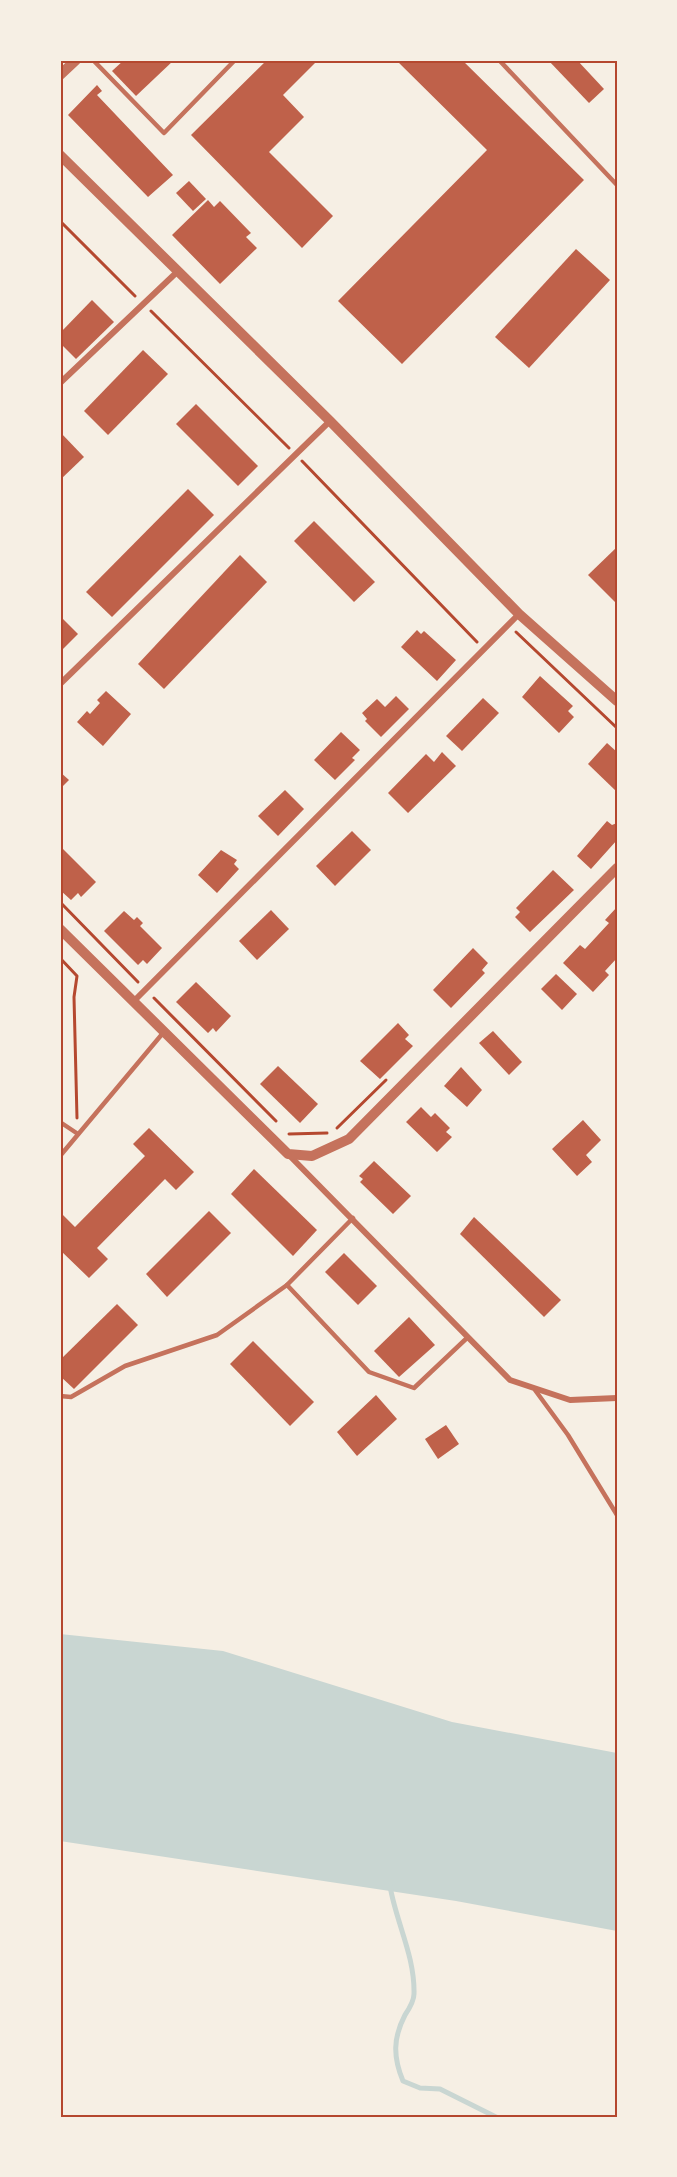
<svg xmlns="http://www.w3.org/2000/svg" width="677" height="2177" viewBox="0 0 677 2177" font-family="Ubuntu,sans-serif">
<rect width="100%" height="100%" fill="#f6efe4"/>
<path fill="#c9d6d2" d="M 60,1634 L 223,1651 L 452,1722 L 617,1753 L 617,1931 L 456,1901 L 60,1841 Z"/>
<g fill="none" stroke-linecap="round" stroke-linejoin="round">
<path stroke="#c9d6d2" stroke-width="5" d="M 390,1886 C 396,1922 415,1956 414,1994 C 414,2000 409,2009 405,2015 C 393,2038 393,2057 403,2081 L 420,2088 L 440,2089 L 496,2117"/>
</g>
<g fill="#bf614a">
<path d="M 124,60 L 174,60 L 136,96 L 112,71 Z"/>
<path d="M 267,60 L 318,60 L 283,95 L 304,117 L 269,152 L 333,216 L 302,248 L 191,135 Z"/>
<path d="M 396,60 L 462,60 L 584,180 L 402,364 L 338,301 L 487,150 Z"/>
<path d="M 548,60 L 577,60 L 604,89 L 589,103 Z"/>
<path d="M 97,85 L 102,91 L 97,95 L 173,175 L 148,197 L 68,115 Z"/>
<path d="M 189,181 L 206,199 L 193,211 L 176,193 Z"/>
<path d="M 208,200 L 214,207 L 220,201 L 251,233 L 246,237 L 257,248 L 220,284 L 172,235 Z"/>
<path d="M 576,249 L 610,280 L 529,368 L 495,337 Z"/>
<path d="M 92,300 L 114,322 L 76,359 L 60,343 L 60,333 Z"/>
<path d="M 143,350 L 168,374 L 108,435 L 84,411 Z"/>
<path d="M 196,404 L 258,466 L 238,486 L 176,424 Z"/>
<path d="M 60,432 L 84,457 L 60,480 Z"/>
<path d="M 188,489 L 214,515 L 112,617 L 86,592 Z"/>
<path d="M 314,521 L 375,582 L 354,602 L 294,541 Z"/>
<path d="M 617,547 L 617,604 L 588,575 Z"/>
<path d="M 240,555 L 267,582 L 164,689 L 138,664 Z"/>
<path d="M 60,616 L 78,634 L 60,652 Z"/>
<path d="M 417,630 L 421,634 L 424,631 L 456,660 L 437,681 L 401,647 Z"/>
<path d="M 540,676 L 573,706 L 568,711 L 574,717 L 559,733 L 522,697 Z"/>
<path d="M 106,691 L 131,714 L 103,746 L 77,722 L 87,711 L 90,714 L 100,703 L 97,700 Z"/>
<path d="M 396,696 L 409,709 L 381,737 L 365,721 L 367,719 L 362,713 L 377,699 L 385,707 Z"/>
<path d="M 483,698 L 499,713 L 462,751 L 446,736 Z"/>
<path d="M 341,732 L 360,750 L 352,758 L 355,760 L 335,780 L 314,760 Z"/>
<path d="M 607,743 L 617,752 L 617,792 L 588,764 Z"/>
<path d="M 442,752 L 456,766 L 408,813 L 388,793 L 426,754 L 434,762 Z"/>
<path d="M 60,772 L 69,780 L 60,789 Z"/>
<path d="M 285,790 L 304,809 L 278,836 L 258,816 Z"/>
<path d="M 607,821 L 612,825 L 617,823 L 617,840 L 591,869 L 577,856 Z"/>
<path d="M 352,831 L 371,850 L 335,886 L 316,866 Z"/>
<path d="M 60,846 L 96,882 L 81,897 L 78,893 L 71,900 L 60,890 Z"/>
<path d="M 221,850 L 237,860 L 234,864 L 239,869 L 217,893 L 198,875 Z"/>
<path d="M 553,870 L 574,890 L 530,932 L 515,917 L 520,912 L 516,908 Z"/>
<path d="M 617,907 L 617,958 L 605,971 L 609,975 L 593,992 L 563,963 L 580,945 L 585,949 L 609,923 L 605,920 Z"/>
<path d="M 271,910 L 289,929 L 257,960 L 239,941 Z"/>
<path d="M 124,911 L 134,920 L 137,917 L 143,923 L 140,926 L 162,948 L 147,964 L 143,960 L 138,965 L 104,931 Z"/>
<path d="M 473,948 L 488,963 L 482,970 L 485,973 L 451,1008 L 433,990 Z"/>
<path d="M 556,974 L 577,994 L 562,1010 L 541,989 Z"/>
<path d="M 196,982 L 231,1016 L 216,1032 L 213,1028 L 208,1033 L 176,1002 Z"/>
<path d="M 398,1023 L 409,1035 L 405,1039 L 413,1046 L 380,1079 L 360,1061 Z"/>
<path d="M 493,1031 L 522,1062 L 509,1075 L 479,1043 Z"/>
<path d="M 278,1066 L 318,1104 L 300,1123 L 260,1084 Z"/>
<path d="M 461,1067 L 482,1090 L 467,1107 L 444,1086 Z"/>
<path d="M 421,1107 L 431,1117 L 435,1113 L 450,1128 L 446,1132 L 452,1137 L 437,1152 L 406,1122 Z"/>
<path d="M 583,1120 L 601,1140 L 586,1155 L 592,1162 L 577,1176 L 552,1149 Z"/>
<path d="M 149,1128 L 194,1172 L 176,1190 L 165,1179 L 97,1248 L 108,1259 L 89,1278 L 60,1250 L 60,1212 L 75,1227 L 145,1156 L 133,1144 Z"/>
<path d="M 374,1161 L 411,1196 L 393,1214 L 360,1182 L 363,1179 L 359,1176 Z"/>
<path d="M 254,1169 L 317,1230 L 293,1256 L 231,1194 Z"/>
<path d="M 209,1211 L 231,1233 L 167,1297 L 146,1274 Z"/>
<path d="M 474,1217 L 561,1300 L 544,1317 L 460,1234 Z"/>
<path d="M 344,1253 L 377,1286 L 358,1305 L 325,1272 Z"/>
<path d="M 117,1304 L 138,1325 L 74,1389 L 60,1376 L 60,1360 Z"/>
<path d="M 409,1317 L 435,1345 L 399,1377 L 374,1351 Z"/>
<path d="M 253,1341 L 314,1402 L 290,1426 L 230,1364 Z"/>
<path d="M 376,1395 L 397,1419 L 357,1456 L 337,1432 Z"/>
<path d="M 446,1425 L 459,1444 L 438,1459 L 425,1439 Z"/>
</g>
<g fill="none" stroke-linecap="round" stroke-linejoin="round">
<g stroke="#b5482f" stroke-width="3">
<path d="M 60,221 L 135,296"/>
<path d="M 151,311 L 289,448"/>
<path d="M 302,461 L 477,642"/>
<path d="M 516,632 L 617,728"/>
<path d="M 60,902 L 138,982"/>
<path d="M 60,958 L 77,976 L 74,997 L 77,1118"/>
<path d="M 154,998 L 276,1121"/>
<path d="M 337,1128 L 386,1080"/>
<path d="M 289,1134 L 327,1133"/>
</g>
<g stroke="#c5725c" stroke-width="4.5">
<path d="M 93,60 L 164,133 L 235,60"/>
<path d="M 499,60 L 617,185"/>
<path d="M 60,1122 L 78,1134"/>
<path d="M 60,1156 L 163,1033"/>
<path d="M 287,1285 L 369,1372 L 414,1388 L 468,1337"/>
<path d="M 535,1390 L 568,1435 L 617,1515"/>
<path d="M 60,1396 L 71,1397 L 125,1366 L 217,1335 L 287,1285 L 353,1218"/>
</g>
<g stroke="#c5725c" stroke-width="6">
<path d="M 60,383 L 177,272"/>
<path d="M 60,684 L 330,421"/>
<path d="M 133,1002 L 519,614"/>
<path d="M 288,1154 L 510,1380 L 570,1400 L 617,1398"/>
</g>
<g stroke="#c5725c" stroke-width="10">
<path d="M 60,75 L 76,60"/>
<path d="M 60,155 L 330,421 L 519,614 L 617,701"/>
<path d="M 60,929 L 288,1154 L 312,1156 L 349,1139 L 617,868"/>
</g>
</g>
<rect width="677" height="2177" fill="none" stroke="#f6efe4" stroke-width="123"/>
<rect x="62" y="62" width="554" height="2054" fill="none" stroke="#b5482f" stroke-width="2"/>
</svg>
